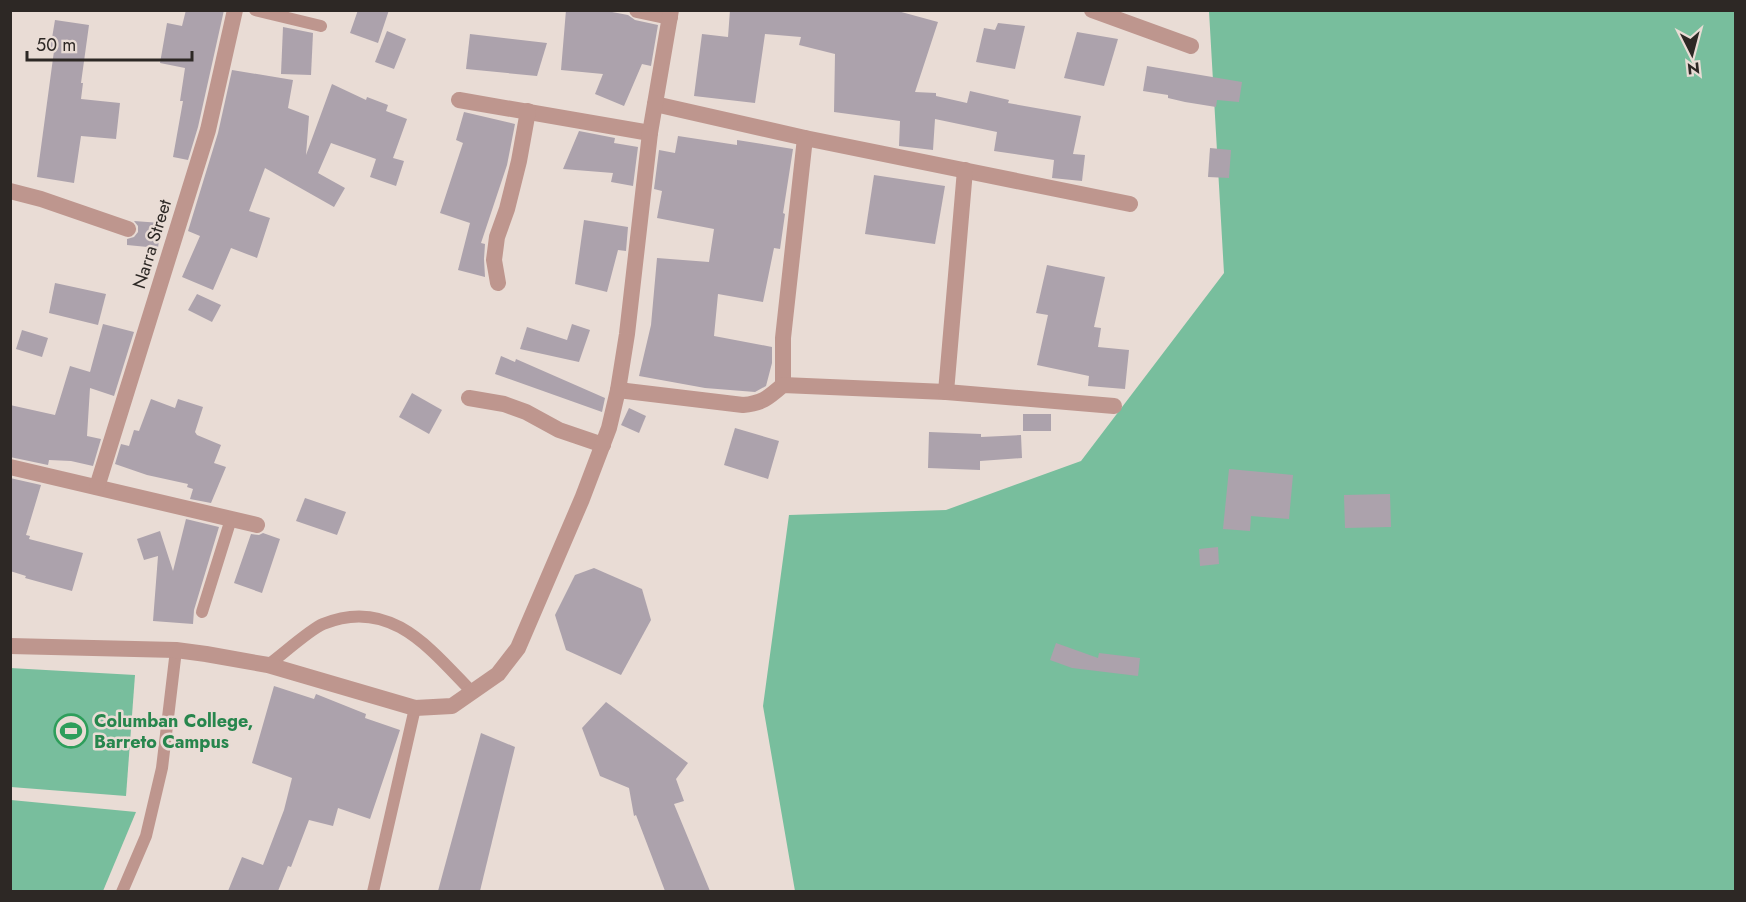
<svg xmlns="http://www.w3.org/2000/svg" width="1746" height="902" viewBox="0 0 1746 902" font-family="Jost,sans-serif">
<rect width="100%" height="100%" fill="#e9dcd5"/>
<g fill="#78be9d">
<path d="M 1209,11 L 1735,11 L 1735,891 L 795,891 L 763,706 L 789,515 L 946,510 L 1081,461 L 1224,273 Z"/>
<path d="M 10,668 L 135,675 L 126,796 L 11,787 Z"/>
<path d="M 11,800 L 136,812 L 103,891 L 11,891 Z"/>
</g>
<g fill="#aca2ac">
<path d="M 186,10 L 224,10 L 198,127 L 188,160 L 173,157 L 183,101 L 180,101 L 185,68 L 160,63 L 167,23 L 182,26 Z"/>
<path d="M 358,10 L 389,10 L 378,43 L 350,33 Z"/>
<path d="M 566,10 L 612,10 L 612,12 L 628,15 L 635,20 L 658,25 L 651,66 L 642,64 L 624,106 L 595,94 L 603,74 L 561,70 Z"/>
<path d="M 730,10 L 894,10 L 938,22 L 915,92 L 936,93 L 936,96 L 967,103 L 970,91 L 1009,100 L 1008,103 L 1081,116 L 1073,154 L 1085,155 L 1082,181 L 1052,178 L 1054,160 L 994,151 L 997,132 L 935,119 L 933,150 L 899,146 L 900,121 L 834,112 L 835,54 L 799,45 L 801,37 L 765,34 L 755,103 L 694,96 L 702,34 L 728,37 Z"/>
<path d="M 55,20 L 89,25 L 81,83 L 83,83 L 81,99 L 120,103 L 116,139 L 81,136 L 74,183 L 37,177 L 54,51 L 50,50 Z"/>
<path d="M 998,23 L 1025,26 L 1015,69 L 976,62 L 984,28 L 995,30 Z"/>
<path d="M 283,27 L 313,33 L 311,75 L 281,74 Z"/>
<path d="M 387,31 L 406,39 L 394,69 L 375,62 Z"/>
<path d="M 1077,32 L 1118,39 L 1104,86 L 1064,78 Z"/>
<path d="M 470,34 L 547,43 L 537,76 L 466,69 Z"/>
<path d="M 1147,66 L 1242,82 L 1239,102 L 1217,100 L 1216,107 L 1185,102 L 1168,98 L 1168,95 L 1143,91 Z"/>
<path d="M 232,70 L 293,80 L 288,108 L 309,116 L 306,155 L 332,84 L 366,100 L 367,97 L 388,105 L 386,111 L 407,119 L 393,158 L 404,161 L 396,186 L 370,177 L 376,159 L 331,143 L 318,173 L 345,188 L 334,207 L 265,168 L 249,211 L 270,218 L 257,258 L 231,248 L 213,290 L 182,277 L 200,236 L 188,231 L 218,133 Z"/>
<path d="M 464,112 L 515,124 L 507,165 L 481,243 L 485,244 L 484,259 L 485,277 L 458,270 L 470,223 L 440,213 L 463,143 L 456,140 Z"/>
<path d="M 579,131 L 615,138 L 614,143 L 638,147 L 633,186 L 611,182 L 613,173 L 563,169 Z"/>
<path d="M 678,136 L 737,145 L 737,140 L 793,149 L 783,213 L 785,214 L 780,249 L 774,248 L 763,302 L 718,294 L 714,336 L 772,347 L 772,363 L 766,386 L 755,392 L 705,388 L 639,376 L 651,325 L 657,258 L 709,262 L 714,229 L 657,218 L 662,191 L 654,189 L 659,150 L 675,153 Z"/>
<path d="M 1210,148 L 1231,150 L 1229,178 L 1208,177 Z"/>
<path d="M 874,175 L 945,186 L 935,244 L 865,234 Z"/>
<path d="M 584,220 L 628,227 L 626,251 L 618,250 L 607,292 L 575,284 Z"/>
<path d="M 134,221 L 161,223 L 158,248 L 127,245 L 127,239 L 134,237 L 138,232 L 138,226 Z"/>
<path d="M 1047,265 L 1105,277 L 1094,327 L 1101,328 L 1098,347 L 1129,350 L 1125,389 L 1088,386 L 1089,376 L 1037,365 L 1048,315 L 1036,313 Z"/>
<path d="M 55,283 L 106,294 L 98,325 L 49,313 Z"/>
<path d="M 197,294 L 221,305 L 212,322 L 188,310 Z"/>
<path d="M 103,324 L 134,332 L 114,396 L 90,388 L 87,436 L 101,439 L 93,466 L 71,461 L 49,460 L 48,465 L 10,457 L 10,405 L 55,415 L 70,366 L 90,372 Z"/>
<path d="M 572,324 L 590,330 L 579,362 L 520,349 L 527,327 L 567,340 Z"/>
<path d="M 22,330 L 48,338 L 42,357 L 16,349 Z"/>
<path d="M 501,356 L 515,362 L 516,359 L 605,398 L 602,412 L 495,374 Z"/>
<path d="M 412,393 L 442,410 L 429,434 L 399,417 Z"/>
<path d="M 151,399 L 175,408 L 178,399 L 203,407 L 195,432 L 197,435 L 221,445 L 214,463 L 226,467 L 211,503 L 190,499 L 193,489 L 187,487 L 188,484 L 147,475 L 115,464 L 121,444 L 129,446 L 134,430 L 139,431 Z"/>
<path d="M 629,408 L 646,416 L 639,433 L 621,425 Z"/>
<rect x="1023" y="414" width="28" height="17"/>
<path d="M 735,428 L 779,441 L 768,479 L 724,465 Z"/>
<path d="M 929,432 L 981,434 L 981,437 L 1021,435 L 1022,458 L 980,461 L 980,470 L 928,468 Z"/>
<path d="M 1229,469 L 1293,475 L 1289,519 L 1251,516 L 1250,531 L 1223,529 Z"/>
<path d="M 10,478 L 41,485 L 26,535 L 30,536 L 29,539 L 83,553 L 72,591 L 25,578 L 26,576 L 10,571 Z"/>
<path d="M 1390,494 L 1391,527 L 1345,528 L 1344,495 Z"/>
<path d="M 305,498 L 346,512 L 337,535 L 296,521 Z"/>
<path d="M 186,519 L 219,527 L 194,610 L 193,624 L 153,621 L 158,556 L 144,560 L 137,539 L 160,531 L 173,571 Z"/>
<path d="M 263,533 L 280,539 L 262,593 L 234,583 L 251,534 L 259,535 Z"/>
<path d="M 1218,547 L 1219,564 L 1200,566 L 1199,549 Z"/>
<path d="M 594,568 L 642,589 L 651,620 L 621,675 L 566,650 L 555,615 L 575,575 Z"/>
<path d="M 1056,643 L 1098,658 L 1099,653 L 1140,658 L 1138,676 L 1072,668 L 1050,660 Z"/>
<path d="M 274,686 L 314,699 L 316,694 L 366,714 L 365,718 L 400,730 L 370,819 L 338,808 L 333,826 L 309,820 L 291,867 L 288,866 L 278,891 L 228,891 L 242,857 L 263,865 L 284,810 L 292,778 L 252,763 Z"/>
<path d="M 606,702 L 688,763 L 676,779 L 684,801 L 674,804 L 710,891 L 665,891 L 636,815 L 634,816 L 629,788 L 600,776 L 582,728 Z"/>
<path d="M 481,733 L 515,747 L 480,891 L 438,891 Z"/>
</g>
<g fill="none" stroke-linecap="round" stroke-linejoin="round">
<g stroke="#be968e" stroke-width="12">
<path d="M 255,10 L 321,26"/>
<path d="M 202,612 L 231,519"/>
<path d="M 268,665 C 282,655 309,630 323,624 C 391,596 431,650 473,693"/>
<path d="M 122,892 L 146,836 L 162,768 L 176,650"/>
<path d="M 373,892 L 415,708"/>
</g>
<g stroke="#be968e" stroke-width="16">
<path d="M 637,10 L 670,17"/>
<path d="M 1092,10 L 1191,46"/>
<path d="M 459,100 L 650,133"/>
<path d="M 655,104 L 805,138 L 1130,204"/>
<path d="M 10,191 L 41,199 L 128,229"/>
<path d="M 498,283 L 494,260 L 497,237 L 507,209 L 519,161 L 528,111"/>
<path d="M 783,385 L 783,338 L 805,138"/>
<path d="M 618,390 L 743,405 C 763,403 768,398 783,385 L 946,392 L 1114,406"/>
<path d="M 946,392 L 965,170"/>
<path d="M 469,398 L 504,404 L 526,412 L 559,430 L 603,445"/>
<path d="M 10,467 L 257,525"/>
<path d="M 97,487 L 208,130 L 235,10"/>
</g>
<path stroke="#be968e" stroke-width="16" d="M 10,646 L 176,650 L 206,654 L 268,665 L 415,708 L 452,706 L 498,674 L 518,648 L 582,499 L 609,428 L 618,390 L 627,334 L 650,133 L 671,10"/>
</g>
<defs>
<symbol id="stadium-ring" viewBox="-11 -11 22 22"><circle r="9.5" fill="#e9dcd5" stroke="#2e9e5b" stroke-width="1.5"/><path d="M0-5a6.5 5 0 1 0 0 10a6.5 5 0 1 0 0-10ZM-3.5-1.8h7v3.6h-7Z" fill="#2e9e5b"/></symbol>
</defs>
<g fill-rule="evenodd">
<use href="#stadium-ring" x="52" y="712" width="38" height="38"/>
</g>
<g text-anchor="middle" stroke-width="5" stroke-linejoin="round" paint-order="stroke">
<g font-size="18" fill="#2d2825" stroke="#e9dcd5">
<text transform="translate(152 244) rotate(-73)" y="6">Narra Street</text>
</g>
<g font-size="18" font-weight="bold" fill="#27864d" stroke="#e9dcd5" text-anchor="start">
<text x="94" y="727">Columban College,<tspan x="94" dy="21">Barreto Campus</tspan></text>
</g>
</g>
<rect width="1746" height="902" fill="none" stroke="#2d2825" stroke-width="24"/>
<g transform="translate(1692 54) rotate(174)" stroke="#e9dcd5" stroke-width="4.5" paint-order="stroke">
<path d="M0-4.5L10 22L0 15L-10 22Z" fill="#2d2825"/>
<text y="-9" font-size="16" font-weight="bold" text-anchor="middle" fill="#2d2825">N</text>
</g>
<path d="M27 51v9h165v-9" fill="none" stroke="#2d2825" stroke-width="3"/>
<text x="36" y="51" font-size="18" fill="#2d2825" stroke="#e9dcd5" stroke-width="4.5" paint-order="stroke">50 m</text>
</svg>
